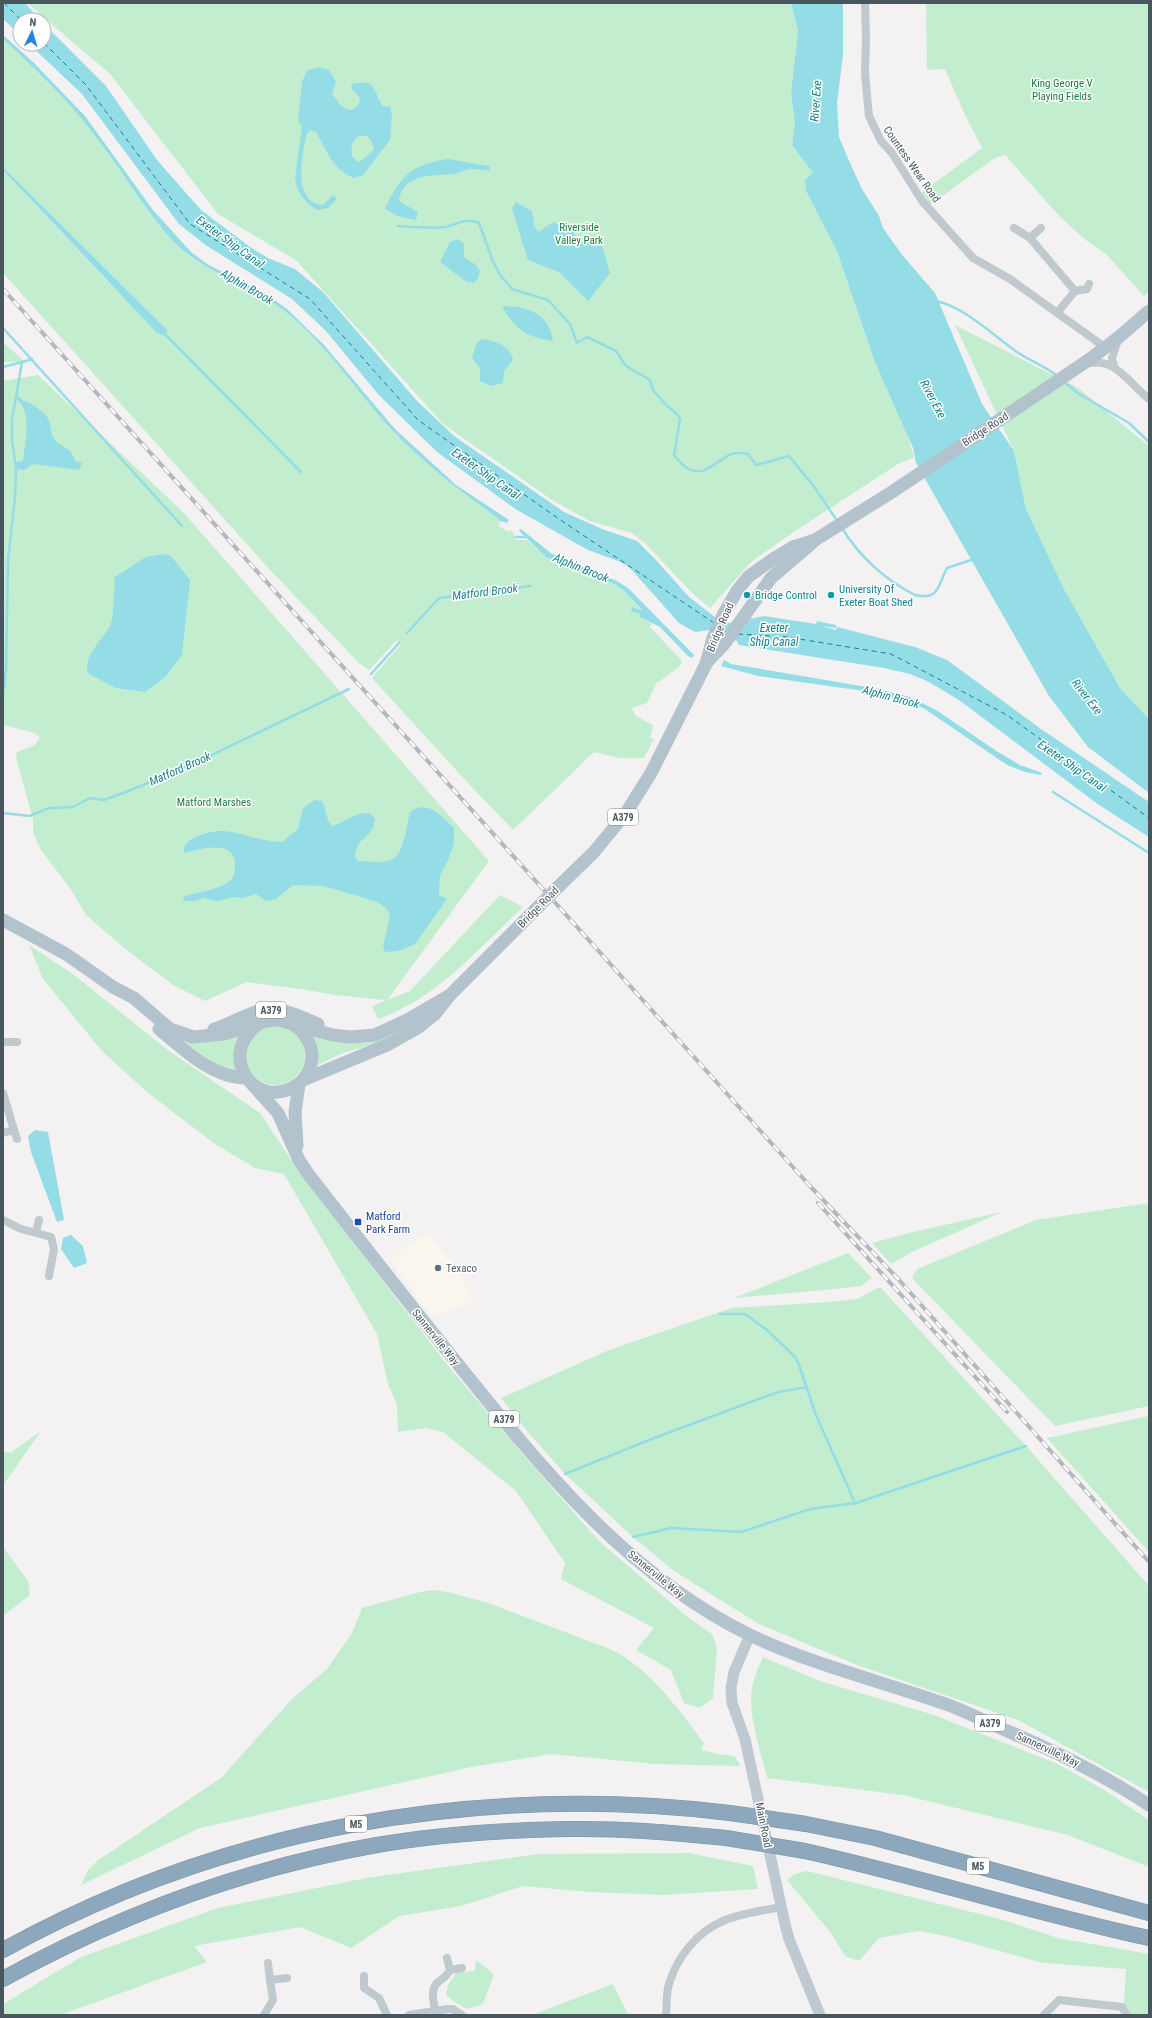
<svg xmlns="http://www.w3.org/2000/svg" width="1152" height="2018" viewBox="0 0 1152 2018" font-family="'Roboto Condensed',sans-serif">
<rect width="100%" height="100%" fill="#f3f1f1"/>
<path fill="#fbf6ed" d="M 427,1232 L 450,1260 L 475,1301 L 432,1317 L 390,1260 Z"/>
<g fill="#c3edcf">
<path d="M 27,3 L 791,3 L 798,31 L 791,93 L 795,123 L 792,145 L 813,173 L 806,191 L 837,251 L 874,360 L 906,431 L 914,457 L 898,464 L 795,531 L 751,562 L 710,608 L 694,595 L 646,544 L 632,533 L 590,521 L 552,500 L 443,424 L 296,260 L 218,214 L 110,74 Z"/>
<path d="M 926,3 L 1149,3 L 1149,292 L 1144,296 L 1106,254 L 1087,241 L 1061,218 L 1005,155 L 995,158 L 930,205 L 921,193 L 982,148 L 965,115 L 945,69 L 927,70 Z"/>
<path d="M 3,39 C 32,66 62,93 87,124 C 116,161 139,203 170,238 C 203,275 256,285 293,318 C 330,350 358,393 391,429 C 425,465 462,492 501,521 L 498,526 L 509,532 L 512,530 L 516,540 L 527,540 L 546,557 L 612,583 L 623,590 L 642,611 L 632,607 L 640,614 L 640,617 L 652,624 L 650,627 L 682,661 L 680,666 L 660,681 L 657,682 L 647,703 L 631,708 L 636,716 L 653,725 L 650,737 L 654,739 L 644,758 L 619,758 L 594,752 L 513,830 L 467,782 L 372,678 L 401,644 L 396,641 L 369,670 L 359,663 L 271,571 L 3,273 L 3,170 L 106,280 L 162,335 L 146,309 L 3,167 Z"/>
<path d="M 955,325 L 1078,388 L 1149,446 L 1149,719 L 1120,688 L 1064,589 L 1026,509 L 1014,451 Z"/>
<path d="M 3,342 L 24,361 L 3,362 Z"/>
<path d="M 38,375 L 183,512 L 489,861 L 387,1000 L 410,991 L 500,895 L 523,907 C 479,948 436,999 378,1019 L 372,1006 L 386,1000 L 335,995 L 301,989 L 247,982 L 205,1001 L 173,985 L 128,951 L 86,915 L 70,888 L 41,850 L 33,833 L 33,819 L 16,758 L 17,752 L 35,745 L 40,738 L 35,733 L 3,725 L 3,381 Z"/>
<path d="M 29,945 L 74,975 L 169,1051 L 260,1113 L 304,1179 L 449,1367 L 525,1457 L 599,1541 L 690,1619 L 712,1634 L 717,1648 L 713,1698 L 700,1708 L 684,1703 L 671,1670 L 636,1650 L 654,1628 L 561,1579 L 565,1563 L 516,1491 L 443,1432 L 426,1428 L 398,1432 L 397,1404 L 388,1384 L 377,1334 L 284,1174 L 255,1168 L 215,1144 L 147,1092 L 102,1051 L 43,979 Z"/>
<circle cx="275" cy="1055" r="30"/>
<path d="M 240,1034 L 234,1052 L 235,1072 L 216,1065 L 183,1041 L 184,1038 Z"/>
<path d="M 390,1034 L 392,1039 L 340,1054 L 316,1066 L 316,1045 L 313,1036 Z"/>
<path d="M 1149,1203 L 1149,1406 L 1055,1426 L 912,1278 L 917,1269 L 1036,1220 Z"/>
<path d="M 1002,1212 L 914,1251 L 891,1264 L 872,1243 L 913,1232 Z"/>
<path d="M 848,1253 L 872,1278 L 861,1286 L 835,1289 L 734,1298 Z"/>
<path d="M 880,1287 L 1026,1446 L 1149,1586 L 1149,1792 L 1018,1720 L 857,1665 L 759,1624 L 674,1571 L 633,1537 L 565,1474 L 528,1432 L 501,1398 L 609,1350 L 732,1308 L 830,1302 L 857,1299 Z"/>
<path d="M 1149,1416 L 1149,1552 L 1047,1438 Z"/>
<path d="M 41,1431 L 3,1485 L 3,1451 L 10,1453 Z"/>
<path d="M 3,1547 L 28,1581 L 30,1595 L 3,1616 Z"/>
<path d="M 433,1590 L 448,1592 L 488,1603 L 610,1649 C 651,1669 677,1708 704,1743 L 701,1750 L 717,1754 L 735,1756 L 740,1766 L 655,1764 L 551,1754 L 471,1767 L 200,1828 L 81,1885 L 88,1870 L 97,1861 L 221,1778 L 292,1699 L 327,1669 L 352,1633 L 362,1608 L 420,1592 Z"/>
<path d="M 763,1657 L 820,1681 L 934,1715 L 1058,1764 L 1104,1790 L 1149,1820 L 1149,1867 L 1068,1835 L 903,1795 L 767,1778 C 761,1753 751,1725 751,1699 C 751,1685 757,1670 763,1657 Z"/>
<path d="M 689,1853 L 753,1866 L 758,1889 L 663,1895 L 590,1892 L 523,1886 L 461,1906 L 399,1916 L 351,1948 L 300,1927 L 194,1946 L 207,1962 L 60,2015 L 3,2015 L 3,2004 L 81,1957 L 218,1908 L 366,1878 L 539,1854 Z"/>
<path d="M 807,1871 L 1000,1919 L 1058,1938 L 1149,1954 L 1149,2015 L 1132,2015 L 1124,2003 L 1126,1969 L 1043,1963 L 946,1936 L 918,1931 L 879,1938 L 859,1961 L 845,1956 L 831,1933 L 787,1880 L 795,1874 Z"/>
<path d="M 476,1960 L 494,1974 L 483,2004 L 467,2009 L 453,2001 L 446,1995 L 448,1985 L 457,1972 L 475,1971 Z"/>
<path d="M 613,1984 L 628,2015 L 532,2015 Z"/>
</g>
<g fill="#94dde7" fill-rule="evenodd">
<path d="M 3,3 L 25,3 L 40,20 L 20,20 L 20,35 L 3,19 Z"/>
<path d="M 791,3 L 843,3 L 843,55 L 837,103 L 839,137 L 850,163 L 862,189 L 879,216 L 883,228 L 903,256 L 935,293 L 982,404 L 1014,451 L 1026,509 L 1064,589 L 1120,688 L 1149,719 L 1149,793 L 1088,747 L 1049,696 L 916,463 L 913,448 L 874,360 L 837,251 L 806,191 L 805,180 L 813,173 L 792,145 L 795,123 L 791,93 L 798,31 Z"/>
<path d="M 44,24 L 106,86 L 157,160 L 201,210 L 250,247 L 268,258 L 295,269 L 323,292 L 417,401 L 454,436 L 564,512 L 602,529 L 637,541 L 655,559 L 689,597 L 715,617 L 729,623 L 764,616 L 816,624 L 817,621 L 836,625 L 836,628 L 821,626 L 836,630 L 837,627 L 915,647 L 947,660 L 1041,729 L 1149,802 L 1149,837 L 1099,805 L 959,700 L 929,682 L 910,674 L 884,668 L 739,645 L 737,641 L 709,630 L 695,632 L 679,623 L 630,568 L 621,562 L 588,550 L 517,510 L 437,452 L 378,394 L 325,330 L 292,299 L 207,246 L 179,224 L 82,94 L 29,44 L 44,44 Z"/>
<path d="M 3,35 L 33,62 L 85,116 L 153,210 L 191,252 L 207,264 L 266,294 L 287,309 L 324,345 L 395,429 L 456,485 L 509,520 L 507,523 L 501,521 C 462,492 425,465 391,429 C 358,393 330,350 293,318 C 256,285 204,275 170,238 C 141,205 120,167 93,133 C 67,98 35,69 3,39 Z"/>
<path d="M 319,67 L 329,70 L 336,82 L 332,94 L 342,107 L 351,110 C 357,107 360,104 360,98 L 351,88 L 352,84 C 377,78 372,90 383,106 L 390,107 L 392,116 L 390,140 L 363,175 L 354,178 C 333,170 326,150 316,132 L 310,130 L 306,135 C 303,155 291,202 323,205 L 333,195 L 337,199 L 328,208 L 317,210 C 305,202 297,194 295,178 L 302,126 L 298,121 L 302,82 L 307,70 ZM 359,136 L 367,136 L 371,141 L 374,149 L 370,154 L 359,162 L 353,158 C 350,148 351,142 359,136 Z"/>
<path d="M 448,159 L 489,166 L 490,171 C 484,170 477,169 471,169 C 465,169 460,173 454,174 C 433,176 402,173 399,201 L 418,212 L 416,220 L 400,217 L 385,209 C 400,176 412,164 448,159 Z"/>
<path d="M 3,167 L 146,309 L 167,330 L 167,333 L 162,335 L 156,332 L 3,170 Z"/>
<path d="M 516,202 L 532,211 L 534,225 L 538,232 L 553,222 L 576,232 L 572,239 L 580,244 L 590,239 L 602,246 L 610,273 L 588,301 L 559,272 L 528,260 L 512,209 Z"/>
<path d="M 458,239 L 464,244 L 464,257 L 476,265 L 480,271 L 478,278 L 474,283 L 467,282 L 440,262 L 450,242 Z"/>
<path d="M 502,306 C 528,307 548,312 553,341 C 526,337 515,329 502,306 Z"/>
<path d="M 481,339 C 494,340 510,345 513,360 L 504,371 L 503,383 L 491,386 L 480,381 L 480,368 L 472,358 L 476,345 Z"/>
<path d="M 16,396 L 20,397 L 23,401 C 28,401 30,403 34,406 C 42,411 48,415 50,424 C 52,430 51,434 54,439 C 62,449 71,445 75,461 L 82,463 L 79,470 L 33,464 L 24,470 L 16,469 L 16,462 L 23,461 C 25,443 33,411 16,399 Z"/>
<path d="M 521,529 L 552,554 L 617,581 L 628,588 L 694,655 L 692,658 L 688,656 L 660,627 L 640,617 L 640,614 L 631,611 L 632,607 L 642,610 L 623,590 L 612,583 L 546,557 L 521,533 L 519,530 Z"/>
<path d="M 164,554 L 171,556 L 190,580 L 182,655 L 165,677 L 145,692 L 116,688 L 89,674 C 80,661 103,638 110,626 C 114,619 114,587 115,577 L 146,557 Z"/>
<path d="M 724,660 L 731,664 L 873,688 L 910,697 L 936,710 L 998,752 L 1020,765 L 1042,773 L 1041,775 L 1025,772 L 1007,765 L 925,709 L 912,703 L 864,691 L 758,676 L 721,666 Z"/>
<path d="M 315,800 L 322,801 C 327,810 325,818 332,826 C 346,822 354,812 370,813 L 375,819 C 373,840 356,835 355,857 L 358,861 C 368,861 383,864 393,859 C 404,853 407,824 410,812 C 428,799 441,816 454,828 L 454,844 L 448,860 L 440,875 L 439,895 L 447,899 L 415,944 L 398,951 L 385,952 L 383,947 L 390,915 L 385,907 L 377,902 L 358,896 L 324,886 L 293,885 L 276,899 L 266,901 L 256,894 L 243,898 L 234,897 L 218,901 L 203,898 L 196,901 L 184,901 L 183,897 C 197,892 214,891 227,883 C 233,879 235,874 235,867 C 237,838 201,849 184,853 C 183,844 188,841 196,837 C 231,821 248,842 282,842 L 298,829 L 303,808 Z"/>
<path d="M 35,1130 L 48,1132 L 64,1220 L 57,1222 L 31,1152 L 28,1136 Z"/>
<path d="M 71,1235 L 83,1246 L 87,1263 L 74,1268 L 61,1249 L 63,1238 Z"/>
</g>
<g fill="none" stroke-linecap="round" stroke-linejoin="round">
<g stroke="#94dde7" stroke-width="2.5">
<path d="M 398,226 C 413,227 431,229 446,227 C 459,224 466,217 479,223 L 492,259 L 500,275 L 512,289 L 548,300 L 570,324 L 577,343 L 587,337 L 616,351 L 626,366 L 650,380 L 653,390 L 665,404 L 676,413 L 680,419 L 674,455 C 678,460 682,465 687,468 C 705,479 717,459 732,454 C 737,452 742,453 748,454 L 756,465 L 789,456 L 815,488 L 838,522"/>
<path d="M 936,301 C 967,308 992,335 1017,352 C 1030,361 1045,366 1057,376"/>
<path d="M 3,328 L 182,526"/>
<path d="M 163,332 L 301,472"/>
<path d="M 3,367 L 22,362"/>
<path d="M 1064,382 L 1079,394 L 1129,423 L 1149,442"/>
<path d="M 842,528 C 859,556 885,580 915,595 C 940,601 938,584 947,568 L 971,560"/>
<path d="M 516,537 L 527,537"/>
<path d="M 407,633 L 439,598 L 530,586"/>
<path d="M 371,674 L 399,643"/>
<path d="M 3,695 L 6,670 L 8,561 L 15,497 L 16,469 L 12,440 L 12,420 L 22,362 L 32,359"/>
<path d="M 1053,792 L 1149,853"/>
<path d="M 3,813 L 30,816 L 49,808 L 73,807 L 90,798 L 104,800 L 126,792 L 193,764 L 349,689"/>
<path d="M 720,1314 L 745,1314 L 767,1330 L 795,1357 L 799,1365 L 816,1415 L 855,1503"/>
<path d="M 565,1474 L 654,1438 L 778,1392 L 807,1387"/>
<path d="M 633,1537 L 671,1528 L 741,1532 L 810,1509 L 856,1503 L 1026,1446"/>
</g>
<g stroke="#16808e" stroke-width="1" stroke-dasharray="5 4" stroke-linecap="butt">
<path d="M 4,3 L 21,20"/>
<path d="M 44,43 L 86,85 L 190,224 L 310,299 L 418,420 L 559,519 L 714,623"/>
<path d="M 738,634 L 787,637 L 891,654 L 1007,715 L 1149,818"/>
</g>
<defs>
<g id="highway">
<path d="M 806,1824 L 875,1838 L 1149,1913"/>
<path d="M 805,1851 C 921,1877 1034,1913 1149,1938"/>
<path d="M 3,1950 C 225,1827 479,1783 730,1813"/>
<path d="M 3,1979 C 119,1915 246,1868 377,1845 C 440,1834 504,1830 568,1829 C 621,1828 674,1833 726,1838"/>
</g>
</defs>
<use href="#highway" stroke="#7893a8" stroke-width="16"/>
<g stroke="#c0c9ce" stroke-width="8">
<path d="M 865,3 L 866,37 L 865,74 L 869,116 L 881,141 L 892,153 L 922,201 L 973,258 L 1010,279 L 1106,348"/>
<path d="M 1014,228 L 1030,238 L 1075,291 L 1057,313"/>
<path d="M 1030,238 L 1041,228"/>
<path d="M 1075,291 L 1087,289 L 1089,284"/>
<path d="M 1086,364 C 1116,356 1128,383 1149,399"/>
<path d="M 1114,366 L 1112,358 L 1118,340"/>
<path d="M 3,1042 L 17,1042"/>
<path d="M 3,1093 L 14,1130 L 3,1133"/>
<path d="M 14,1130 L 17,1139"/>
<path d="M 3,1220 L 21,1229 L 51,1237 L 54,1249 L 49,1276"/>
<path d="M 36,1232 L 39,1220"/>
<path d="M 447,1958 L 450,1970"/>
<path d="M 268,1963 L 270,1980 L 287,1978"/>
<path d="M 364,1976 L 364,1988 L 379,1998 L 387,2015"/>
<path d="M 435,2011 C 434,2002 430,1990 437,1983 C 443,1978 447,1977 450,1970 L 462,1968"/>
<path d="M 264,2015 L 273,2000 L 270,1980"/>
<path d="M 409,2015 L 448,2009 L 453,2009 L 462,2015"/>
<path d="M 666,2015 C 667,2005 666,1994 669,1984 C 677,1957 697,1932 723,1921 C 741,1913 762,1911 781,1907"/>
<path d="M 1044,2015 L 1059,2000 L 1122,2007 L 1127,2015"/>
</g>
<path stroke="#bec9d1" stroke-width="11" d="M 750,1635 L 734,1672 L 731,1688 L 732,1703 L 745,1739 L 785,1924 L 789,1939 L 820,2015"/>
<g stroke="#b3c3cd" stroke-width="13">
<path d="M 708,661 L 725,643 L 771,578 L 812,543"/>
<path d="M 558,887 L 594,852 L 626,813 L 651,773 L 706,664 L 713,638 L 724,613 L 737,591 L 748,577 L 773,559 L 793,547 L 815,540 L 892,492 L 1090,359 L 1119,337 L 1149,311"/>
<path d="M 3,920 L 66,954 L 113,987 L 134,998 L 170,1029 L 193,1037 L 224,1034 L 266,1021 L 278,1020 L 333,1035 L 350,1037 L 375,1035 L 407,1020 L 450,995"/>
<path d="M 256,1026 C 217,1057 256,1112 297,1085 C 306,1079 311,1068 312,1057 C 312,1045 305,1032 295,1026"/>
<path d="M 159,1029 C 184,1050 213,1078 246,1078"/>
<path d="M 214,1029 C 231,1024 247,1013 264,1010 C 283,1007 301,1017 318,1024"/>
<path d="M 303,1080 L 387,1045 L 419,1027 L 435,1014 L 450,995 L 536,909"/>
<path d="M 251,1083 L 278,1113 L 299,1160 L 309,1175 C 357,1237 405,1298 453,1358 C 538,1464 627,1576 752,1636 C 816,1666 884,1682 951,1706 C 969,1713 987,1722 1005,1730 C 1055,1751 1104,1775 1149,1805"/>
<path d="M 297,1146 L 295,1112 L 299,1084"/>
</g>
<use href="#highway" stroke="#8da8bc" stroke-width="15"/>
<defs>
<g id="rail">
<path d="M 3,289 L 810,1186 L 900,1281 L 1149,1562"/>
<path d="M 818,1203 L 1007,1412"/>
</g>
</defs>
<use href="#rail" stroke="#b4b7bb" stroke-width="4"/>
<use href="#rail" stroke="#fff" stroke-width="2.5" stroke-dasharray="8" stroke-linecap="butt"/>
<defs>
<g id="highway-bridge">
<path d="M 730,1813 L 806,1824"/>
<path d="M 726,1838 L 805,1851"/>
</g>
</defs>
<use href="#highway-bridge" stroke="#7893a8" stroke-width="16" stroke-linecap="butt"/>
<path stroke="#b3c3cd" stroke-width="13" d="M 536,909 L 558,887"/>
<use href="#highway-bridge" stroke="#8da8bc" stroke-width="15"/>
</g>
<g fill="#0f9aa8" stroke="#fff" stroke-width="1.5">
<circle cx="747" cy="595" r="4"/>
<circle cx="831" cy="595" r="4"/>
</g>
<rect fill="#1a4fb4" stroke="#fff" stroke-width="1.5" x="354" y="1218" width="8" height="8" rx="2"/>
<circle fill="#5c6f8a" stroke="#fff" stroke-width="1.5" cx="438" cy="1268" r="4"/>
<g text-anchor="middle" stroke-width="3" stroke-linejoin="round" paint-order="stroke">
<g fill="#fff" stroke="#80898e" stroke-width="1">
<rect x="608" y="809" width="30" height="16" rx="3"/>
<rect x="256" y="1002" width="30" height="16" rx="3"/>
<rect x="489" y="1411" width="30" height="16" rx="3"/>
<rect x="975" y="1715" width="30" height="16" rx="3"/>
<rect x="345" y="1816" width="22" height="16" rx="3"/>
<rect x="967" y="1858" width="22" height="16" rx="3"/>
</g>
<g font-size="10" font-weight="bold" fill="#4a565d">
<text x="623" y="821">A379</text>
<text x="271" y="1014">A379</text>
<text x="504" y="1423">A379</text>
<text x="990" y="1727">A379</text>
<text x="356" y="1828">M5</text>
<text x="978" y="1870">M5</text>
</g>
<g font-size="11" fill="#1e7b44" stroke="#fff">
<text x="1062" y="87">King George V<tspan x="1062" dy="13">Playing Fields</tspan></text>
<text x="579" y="231">Riverside<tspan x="579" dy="13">Valley Park</tspan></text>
<text x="214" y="806">Matford Marshes</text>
</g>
<g font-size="11" fill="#4a565d" stroke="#fff">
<text transform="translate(912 164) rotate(55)" y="4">Countess Wear Road</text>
<text transform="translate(985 429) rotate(-33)" y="4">Bridge Road</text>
<text transform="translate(720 627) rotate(-67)" y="4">Bridge Road</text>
<text transform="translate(538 907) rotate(-45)" y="4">Bridge Road</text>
<text transform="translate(436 1337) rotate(51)" y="4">Sannerville Way</text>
<text transform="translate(656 1574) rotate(39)" y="4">Sannerville Way</text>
<text transform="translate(1048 1749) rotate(25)" y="4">Sannerville Way</text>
<text transform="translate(764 1825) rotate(79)" y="4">Main Road</text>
</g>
<g font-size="11" fill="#0d838f" stroke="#fff" text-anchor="start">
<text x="839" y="593">University Of<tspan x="839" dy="13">Exeter Boat Shed</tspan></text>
<text x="755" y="599">Bridge Control</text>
</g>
<g font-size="11" fill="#164399" stroke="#fff" text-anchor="start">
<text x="366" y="1220">Matford<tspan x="366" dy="13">Park Farm</tspan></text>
</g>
<g font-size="11" fill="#4e5e75" stroke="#fff" text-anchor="start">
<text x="446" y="1272">Texaco</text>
</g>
<g font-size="12" font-style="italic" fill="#16808e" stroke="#fff">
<text transform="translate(816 101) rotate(-86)" y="4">River Exe</text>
<text transform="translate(230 242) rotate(36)" y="4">Exeter Ship Canal</text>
<text transform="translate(247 287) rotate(30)" y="4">Alphin Brook</text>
<text transform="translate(933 399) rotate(62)" y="4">River Exe</text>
<text transform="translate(486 474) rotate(35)" y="4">Exeter Ship Canal</text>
<text transform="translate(581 568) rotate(22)" y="4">Alphin Brook</text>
<text transform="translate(485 592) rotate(-7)" y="4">Matford Brook</text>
<text x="774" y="632">Exeter<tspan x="774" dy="14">Ship Canal</tspan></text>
<text transform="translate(891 697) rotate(15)" y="4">Alphin Brook</text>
<text transform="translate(1087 697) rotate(52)" y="4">River Exe</text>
<text transform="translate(1072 766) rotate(35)" y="4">Exeter Ship Canal</text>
<text transform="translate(180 769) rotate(-24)" y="4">Matford Brook</text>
</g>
</g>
<rect width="1152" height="2018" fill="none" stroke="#4a565d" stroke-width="8"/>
<g transform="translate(32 32) rotate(5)"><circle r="19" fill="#ffffff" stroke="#b7bbbe"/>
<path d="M0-3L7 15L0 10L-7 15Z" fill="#2685d8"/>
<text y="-6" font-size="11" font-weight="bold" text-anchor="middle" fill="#4a565d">N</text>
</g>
</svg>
